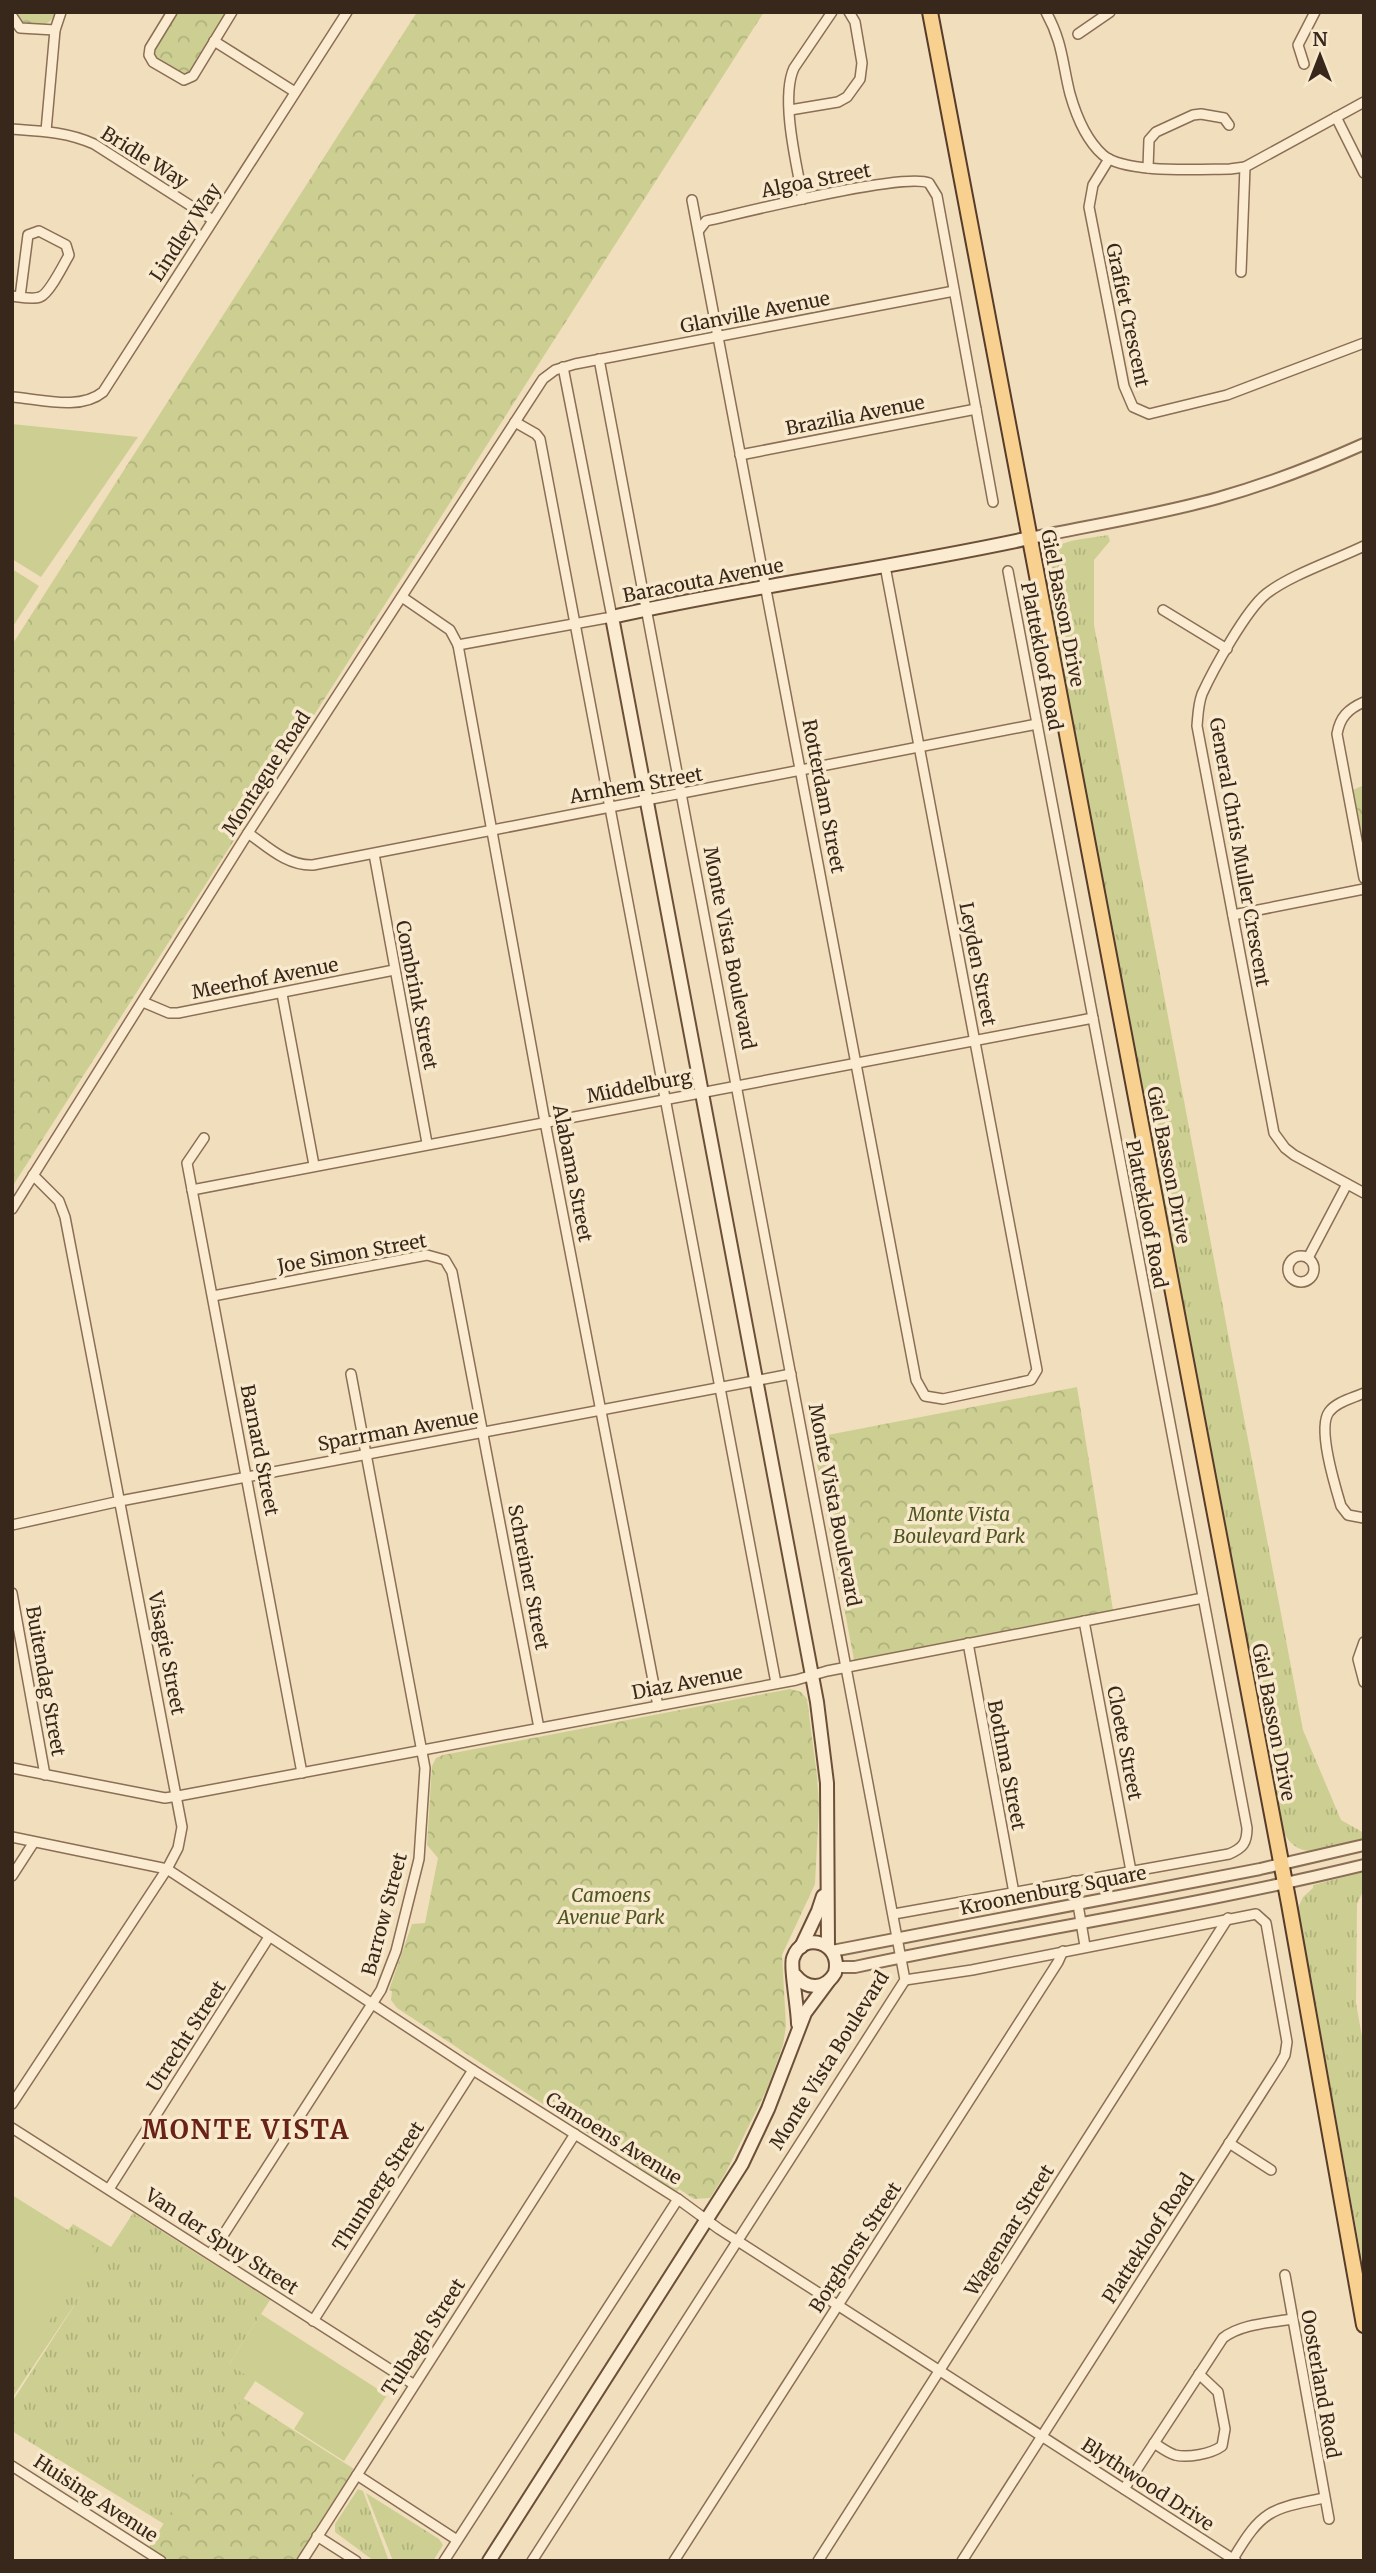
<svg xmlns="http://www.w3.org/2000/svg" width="1376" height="2573" viewBox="0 0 1376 2573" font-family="Merriweather,serif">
<defs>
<pattern id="grass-tufts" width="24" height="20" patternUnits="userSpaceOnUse" patternTransform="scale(1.75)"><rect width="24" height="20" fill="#cccf91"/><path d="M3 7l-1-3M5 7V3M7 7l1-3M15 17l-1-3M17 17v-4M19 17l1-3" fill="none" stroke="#b0b27c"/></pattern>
<pattern id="park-crowns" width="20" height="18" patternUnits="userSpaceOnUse" patternTransform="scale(1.75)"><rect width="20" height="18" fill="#cccf91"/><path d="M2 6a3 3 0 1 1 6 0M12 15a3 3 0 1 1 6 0" fill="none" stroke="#b0b27c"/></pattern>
</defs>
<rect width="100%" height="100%" fill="#f1debd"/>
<g fill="url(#grass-tufts)">
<path d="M 1108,535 L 1110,541 L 1094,560 L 1094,625 L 1303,1730 L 1341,1820 L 1364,1833 L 1364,1841 C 1337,1847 1298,1865 1284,1832 L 1044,571 C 1042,538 1084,540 1108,535 Z"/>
<path d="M 1364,1872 L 1364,1889 L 1357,1904 L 1356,2003 L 1364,2048 L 1364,2272 L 1298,1908 L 1303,1897 L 1313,1888 L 1313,1885 Z"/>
<path d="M 12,2195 L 68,2230 L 73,2224 L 111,2247 L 133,2213 L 270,2300 L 229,2364 L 256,2380 L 240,2404 L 248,2410 L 252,2404 L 351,2468 L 164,2524 L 15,2433 L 12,2428 L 12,2402 L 83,2292 L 12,2398 Z"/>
<path d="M 358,2489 L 363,2491 L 389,2561 L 374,2561 L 335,2532 L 335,2524 Z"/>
<path d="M 366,2493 L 439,2539 L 443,2545 L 433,2561 L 393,2561 Z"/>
</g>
<g fill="url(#park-crowns)">
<path d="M 15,12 L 56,12 C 49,29 38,25 23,22 Z"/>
<path d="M 177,12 L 227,12 L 189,72 L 185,74 C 173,72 152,61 155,48 Z"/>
<path d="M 417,12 L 764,12 L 12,1187 L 12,645 Z"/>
<path d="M 1364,785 L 1364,846 L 1353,790 Z"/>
<path d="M 1077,1387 L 1113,1610 L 854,1660 L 812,1438 Z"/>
<path d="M 790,1689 L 801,1692 L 807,1699 L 817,1776 L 819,1806 L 815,1884 L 782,1955 L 786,2026 L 783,2045 L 767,2089 L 725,2174 L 710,2198 L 694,2199 L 679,2189 L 677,2192 L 397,2008 L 391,2000 L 392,1991 L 389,1990 L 412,1924 L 425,1923 L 438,1858 L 427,1845 L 432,1766 L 436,1758 L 443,1755 Z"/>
<path d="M 243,2398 L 354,2469 L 296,2561 L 171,2561 L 149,2547 Z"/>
</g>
<g fill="#cccf91">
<path d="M 12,424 L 138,437 L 41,577 L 12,559 Z"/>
<path d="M 12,569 L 39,586 L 12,628 Z"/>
<path d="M 12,2199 L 96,2249 L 12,2378 Z"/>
<path d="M 261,2314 L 387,2395 L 344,2461 L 294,2429 L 304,2413 L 229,2364 Z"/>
</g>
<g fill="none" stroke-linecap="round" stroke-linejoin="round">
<defs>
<g id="minor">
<path d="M 172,12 L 150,48 L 149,55 L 153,62 L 184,80 L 193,76 L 232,12"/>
<path d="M 1046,12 C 1063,43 1062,62 1070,94 C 1076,115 1086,140 1103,155 C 1125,174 1200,169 1230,169 L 1245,167 L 1364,102"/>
<path d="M 12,16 L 20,28 L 55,30"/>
<path d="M 1078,34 L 1110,12"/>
<path d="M 214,41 L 295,92"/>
<path d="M 1304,64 L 1298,45 L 1315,12"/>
<path d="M 790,110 L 838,102 L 847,97 L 860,79 L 862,63 L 855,22 L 849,12"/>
<path d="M 1336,117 L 1364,173"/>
<path d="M 12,129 C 41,131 68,132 94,144 L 213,220"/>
<path d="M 46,131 L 55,30 L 61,12"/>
<path d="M 1109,159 L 1093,185 L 1089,207 L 1124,386 L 1133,407 L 1149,414 L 1227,395 L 1364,343"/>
<path d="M 1148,168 L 1149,140 L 1156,132 L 1193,115 L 1201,114 L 1224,118 L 1229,125"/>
<path d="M 803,199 C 797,167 780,98 794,68 L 832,12"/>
<path d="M 692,200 L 916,1380 L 925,1396 L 943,1399 L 1031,1380 L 1037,1370 L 885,566"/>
<path d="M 699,230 L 706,221 C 742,213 903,172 929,183 L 937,196 L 993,502"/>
<path d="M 1241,272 L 1245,167"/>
<path d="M 12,296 C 20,297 33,300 40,297 C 49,294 64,264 69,255 L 66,245 L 39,231 L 28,235 L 20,297"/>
<path d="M 12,397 C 40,399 80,411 103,392 L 347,12"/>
<path d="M 515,422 L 536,434 L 540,439 L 776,1683"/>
<path d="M 740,455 L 976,409"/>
<path d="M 1364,546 C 1335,560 1290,575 1266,594 C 1246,610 1213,670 1202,694 C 1198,705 1198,715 1197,726 L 1274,1133 L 1285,1148 L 1294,1155 L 1364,1193"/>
<path d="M 402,597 L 450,630 L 458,645 L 612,617 L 563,367"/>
<path d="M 1163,610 L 1227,649"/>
<path d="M 458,645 L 545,1122 L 658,1706"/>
<path d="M 1364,702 C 1348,709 1340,717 1337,734 L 1364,878"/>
<path d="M 248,833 C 268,847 287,866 313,865 L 1037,724"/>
<path d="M 374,854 L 427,1143"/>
<path d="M 1233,915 L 1364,889"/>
<path d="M 282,994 L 314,1165"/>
<path d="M 143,1002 L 169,1013 L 178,1013 L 394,970"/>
<path d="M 204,1138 L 187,1163 L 302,1773"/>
<path d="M 192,1190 L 1093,1018"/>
<path d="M 12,1209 L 248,833 L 543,379 L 555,370 L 575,364 L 954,291"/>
<circle cx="1301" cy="1269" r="13"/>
<path d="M 1308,1258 L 1347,1184"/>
<path d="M 213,1296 L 427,1255 L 445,1260 L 452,1272 L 539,1728"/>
<path d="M 1364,1393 C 1353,1398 1336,1402 1329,1412 C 1317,1428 1335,1486 1341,1506 L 1348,1515 L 1364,1518"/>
<path d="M 12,1525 L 120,1501 L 791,1374"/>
<path d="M 12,1593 L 45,1775"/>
<path d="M 1084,1621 L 1131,1871"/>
<path d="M 1364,1642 L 1358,1659 L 1364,1682"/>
<path d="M 968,1643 L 1014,1893"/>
<path d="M 12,1768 L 165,1798 L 178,1796 L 796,1680 L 827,1671 L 1203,1598"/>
<path d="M 12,1837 L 167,1869 L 473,2070 L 678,2199 L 719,2229 L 1236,2561"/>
<path d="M 12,1876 L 34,1842"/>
<path d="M 1074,1881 L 1085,1946"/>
<path d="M 894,1914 L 1229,1854 C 1243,1848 1247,1843 1247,1828 L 1008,571"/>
<path d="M 905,1980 L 972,1970 L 1256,1914 L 1266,1923 L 1287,2042 L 1285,2055 L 1280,2064 L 962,2561"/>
<path d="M 12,2104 L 167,1869 L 178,1848 L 182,1827 L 65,1217 L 59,1201 L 33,1175"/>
<path d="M 12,2128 L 413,2384"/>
<path d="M 1229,2143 L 1271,2170"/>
<path d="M 109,2189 L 269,1937"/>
<path d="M 211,2254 L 381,1990 L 396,1951 L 419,1859 L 425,1768 L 351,1374"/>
<path d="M 1285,2275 L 1329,2519"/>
<path d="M 313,2321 L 473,2070"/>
<path d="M 1154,2443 C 1160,2447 1168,2453 1175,2455 C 1188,2458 1211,2454 1222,2446 L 1225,2429 L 1218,2392 L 1199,2374"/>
<path d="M 12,2466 L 161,2561"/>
<path d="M 357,2475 L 457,2540"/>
<path d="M 1124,2489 L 1223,2338 C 1241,2324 1269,2323 1292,2319"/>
<path d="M 317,2536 L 356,2561"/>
<path d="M 1233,2559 C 1262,2510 1270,2509 1324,2498"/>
<path d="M 302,2561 L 575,2134"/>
<path d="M 444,2561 L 678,2199"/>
<path d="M 532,2561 L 905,1980 L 599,359"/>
<path d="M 674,2561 L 1058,1962 L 1063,1951"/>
<path d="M 818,2561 L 1228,1918"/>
</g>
<g id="tertiary">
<path d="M 1030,538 C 1093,525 1157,515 1218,498 C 1268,484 1317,465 1364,444"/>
<path d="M 832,1951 L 1260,1869 L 1364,1845"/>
<path d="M 836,1967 L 855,1967 C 1024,1931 1195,1906 1364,1865"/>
</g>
<g id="secondary">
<path d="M 801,1947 L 818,1911 L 823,1896"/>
<path d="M 828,1947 L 827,1783 L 817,1702 L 612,617 C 750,586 892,568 1030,538"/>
<path d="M 795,1975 C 807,1990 825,1990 835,1973 C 843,1942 802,1930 793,1958 C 790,1966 798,2010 798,2024"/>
<path d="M 489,2561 L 742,2164 L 768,2109 L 805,2013 L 828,1982"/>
</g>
<path id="primary" d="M 930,12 L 1289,1904 L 1364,2325"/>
</defs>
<use href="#minor" stroke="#8a6e55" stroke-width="12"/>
<use href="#tertiary" stroke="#8a6e55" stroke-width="14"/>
<use href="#secondary" stroke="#6c4f38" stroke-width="16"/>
<use href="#primary" stroke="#573c2a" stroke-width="18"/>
<use href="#minor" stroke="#fbecd1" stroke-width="9"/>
<use href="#tertiary" stroke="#fbecd1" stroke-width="10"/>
<use href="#secondary" stroke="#fbecd1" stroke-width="12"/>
<use href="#primary" stroke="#f8d191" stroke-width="14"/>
</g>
<g text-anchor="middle" stroke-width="7" stroke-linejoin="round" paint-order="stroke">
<g font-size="19" fill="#38271b" stroke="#f8e9cd">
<text transform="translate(145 157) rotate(32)" y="7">Bridle Way</text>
<text transform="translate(816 180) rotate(-11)" y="7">Algoa Street</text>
<text transform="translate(185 232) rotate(-57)" y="7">Lindley Way</text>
<text transform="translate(755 312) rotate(-11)" y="7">Glanville Avenue</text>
<text transform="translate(1128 315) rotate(78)" y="7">Grafiet Crescent</text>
<text transform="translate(855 415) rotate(-11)" y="7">Brazilia Avenue</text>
<text transform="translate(703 580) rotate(-11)" y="7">Baracouta Avenue</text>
<text transform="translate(1063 608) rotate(79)" y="7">Giel Basson Drive</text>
<text transform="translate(1042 656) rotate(79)" y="7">Plattekloof Road</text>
<text transform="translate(266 773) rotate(-57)" y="7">Montague Road</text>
<text transform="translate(636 785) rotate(-10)" y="7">Arnhem Street</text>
<text transform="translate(824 796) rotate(79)" y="7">Rotterdam Street</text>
<text transform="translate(1240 852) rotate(80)" y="7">General Chris Muller Crescent</text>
<text transform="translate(730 948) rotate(79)" y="7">Monte Vista Boulevard</text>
<text transform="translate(978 964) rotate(79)" y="7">Leyden Street</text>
<text transform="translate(265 978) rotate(-11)" y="7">Meerhof Avenue</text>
<text transform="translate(417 995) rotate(79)" y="7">Combrink Street</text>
<text transform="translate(639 1086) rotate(-11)" y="7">Middelburg</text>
<text transform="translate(1169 1165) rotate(79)" y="7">Giel Basson Drive</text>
<text transform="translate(573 1173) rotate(79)" y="7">Alabama Street</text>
<text transform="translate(1147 1214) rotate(79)" y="7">Plattekloof Road</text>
<text transform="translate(352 1253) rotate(-10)" y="7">Joe Simon Street</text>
<text transform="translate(398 1430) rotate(-10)" y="7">Sparrman Avenue</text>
<text transform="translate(260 1450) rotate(79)" y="7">Barnard Street</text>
<text transform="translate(835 1505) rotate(79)" y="7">Monte Vista Boulevard</text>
<text transform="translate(529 1577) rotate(79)" y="7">Schreiner Street</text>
<text transform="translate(167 1653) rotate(79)" y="7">Visagie Street</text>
<text transform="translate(46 1681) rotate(80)" y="7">Buitendag Street</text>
<text transform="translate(687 1682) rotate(-11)" y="7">Diaz Avenue</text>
<text transform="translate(1274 1722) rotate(79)" y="7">Giel Basson Drive</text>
<text transform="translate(1125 1743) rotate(79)" y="7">Cloete Street</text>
<text transform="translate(1007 1765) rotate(79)" y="7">Bothma Street</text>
<text transform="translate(1053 1890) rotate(-11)" y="7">Kroonenburg Square</text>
<text transform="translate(384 1914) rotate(-75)" y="7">Barrow Street</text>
<text transform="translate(186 2036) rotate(-57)" y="7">Utrecht Street</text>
<text transform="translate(829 2060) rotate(-58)" y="7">Monte Vista Boulevard</text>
<text transform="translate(614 2138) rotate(32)" y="7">Camoens Avenue</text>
<text transform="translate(378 2186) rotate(-57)" y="7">Thunberg Street</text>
<text transform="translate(1009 2230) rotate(-58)" y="7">Wagenaar Street</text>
<text transform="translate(1148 2238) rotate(-57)" y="7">Plattekloof Road</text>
<text transform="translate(222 2241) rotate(33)" y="7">Van der Spuy Street</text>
<text transform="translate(855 2247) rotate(-57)" y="7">Borghorst Street</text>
<text transform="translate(423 2337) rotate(-57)" y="7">Tulbagh Street</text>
<text transform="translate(1321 2384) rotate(80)" y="7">Oosterland Road</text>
<text transform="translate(1148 2484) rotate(33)" y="7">Blythwood Drive</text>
<text transform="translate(96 2498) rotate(33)" y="7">Huising Avenue</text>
</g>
<g font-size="19" font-style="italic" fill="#4c5620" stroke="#f8e9cd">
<text x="959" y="1521">Monte Vista<tspan x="959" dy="22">Boulevard Park</tspan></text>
<text x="611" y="1902">Camoens<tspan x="611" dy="22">Avenue Park</tspan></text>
</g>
<g font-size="26" font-weight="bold" letter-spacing="2" fill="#682217" stroke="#f8e9cd">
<text x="246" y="2139">MONTE VISTA</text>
</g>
</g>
<rect width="1376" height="2573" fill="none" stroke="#38271b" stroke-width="28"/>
<g transform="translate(1320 56)" stroke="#f8e9cd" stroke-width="5" paint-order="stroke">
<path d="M0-5L12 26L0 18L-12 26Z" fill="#38271b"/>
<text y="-10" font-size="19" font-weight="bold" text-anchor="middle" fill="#38271b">N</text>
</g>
</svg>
